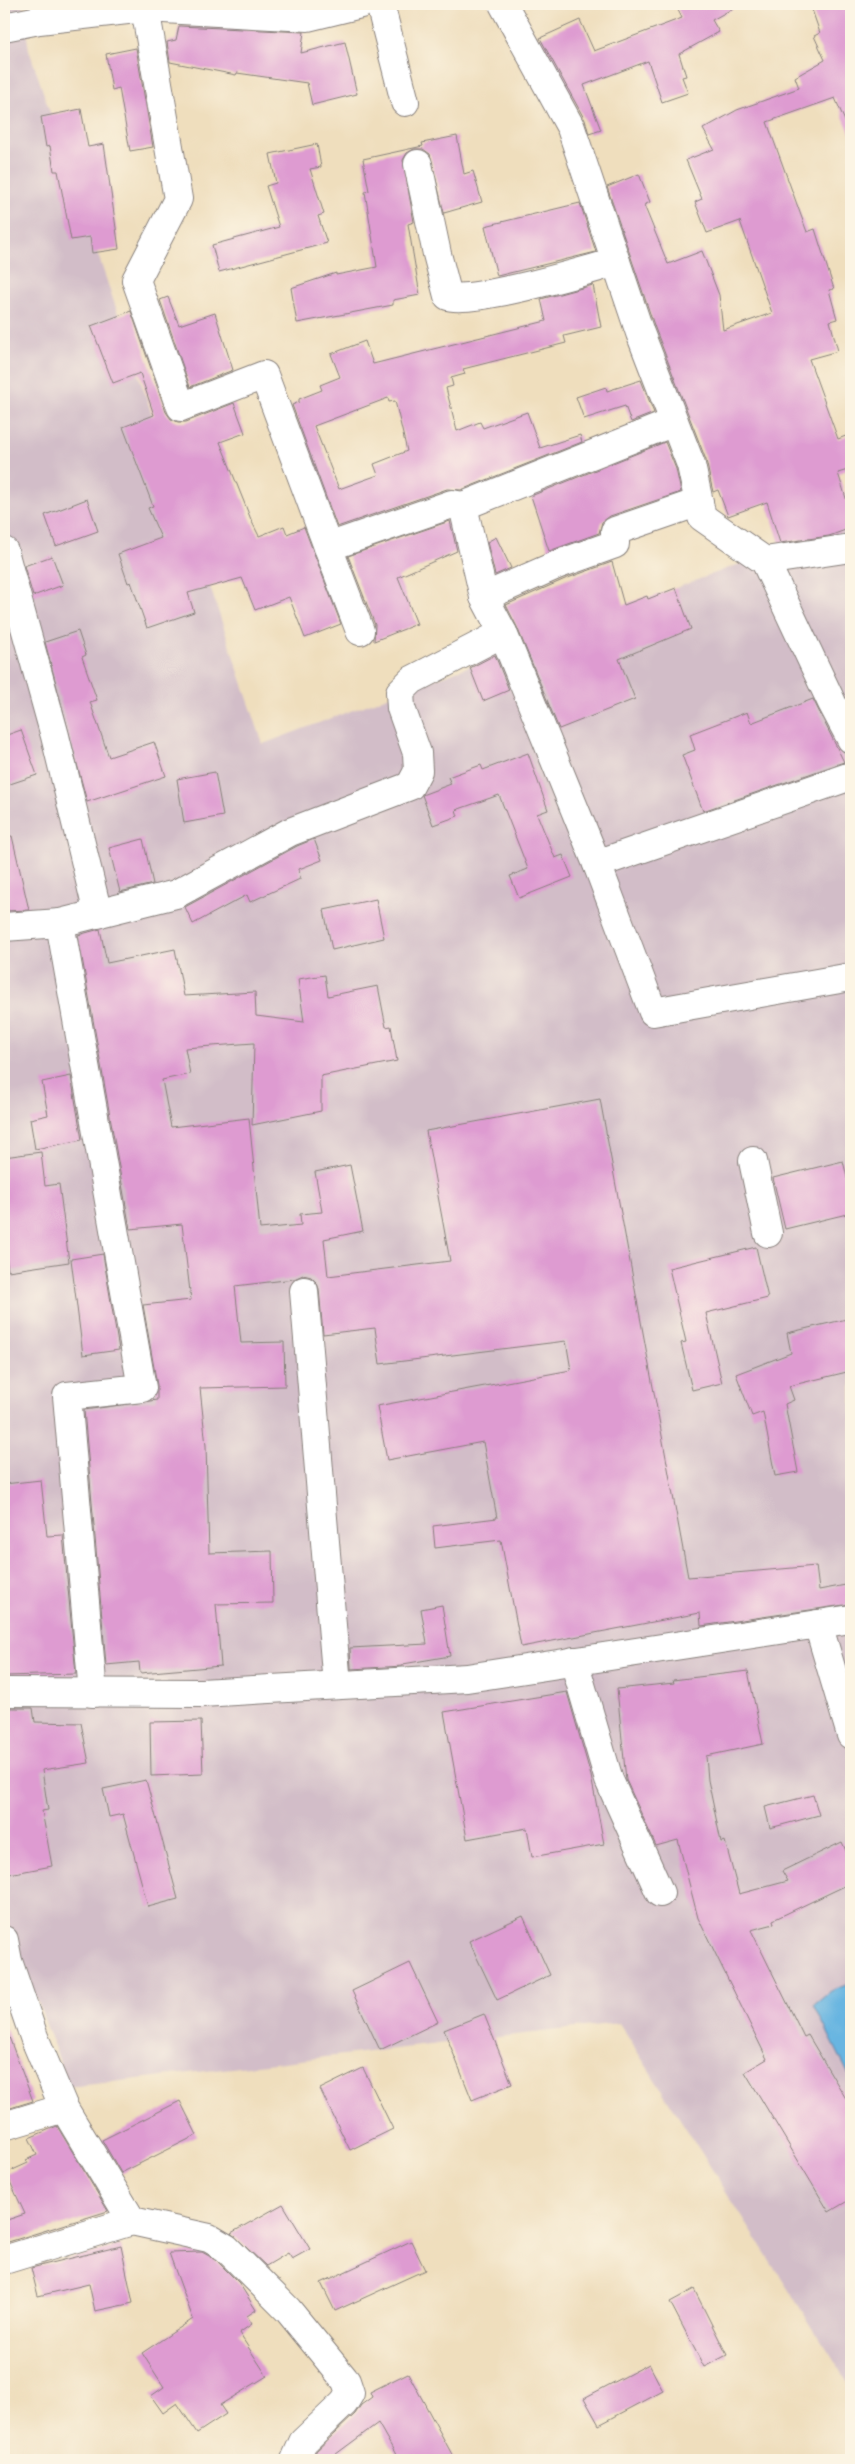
<svg xmlns="http://www.w3.org/2000/svg" width="855" height="2464" viewBox="0 0 855 2464" font-family="'IM FELL French Canon',serif">
<rect width="100%" height="100%" fill="#fcf5e5"/>
<filter id="ink" filterUnits="userSpaceOnUse"><feTurbulence type="fractalNoise" baseFrequency=".02" numOctaves="2"/><feDisplacementMap in="SourceGraphic" scale="10" xChannelSelector="R" yChannelSelector="G"/><feConvolveMatrix kernelMatrix="1 2 1 2 8 2 1 2 1" color-interpolation-filters="sRGB"/></filter>
<filter id="wash" filterUnits="userSpaceOnUse"><feTurbulence type="fractalNoise" baseFrequency=".0096" numOctaves="4" result="noise"/><feDisplacementMap in="SourceGraphic" scale="20" xChannelSelector="R" yChannelSelector="G"/><feGaussianBlur stdDeviation="1.12" result="paint"/><feColorMatrix in="noise" values="0 0 0 0 0 0 0 0 0 0 0 0 0 0 0 0 0 1.4 0 .05"/><feComposite in="paint" operator="in"/></filter>
<g filter="url(#wash)">
<rect width="100%" height="100%" fill="#efdebd"/>
<path fill="#d2bdc8" d="M 4,4 L 22,4 L 29,50 L 263,744 L 851,522 L 851,2388 L 619,2023 L 69,2087 L 4,1910 Z"/>
<path fill="#67b5e1" stroke="#446c8e" d="M 851,1983 L 851,2079 L 814,2005 L 831,1991 Z"/>
<g id="blocks">
<g fill="#de9bd1" fill-rule="evenodd">
<path d="M 675,4 L 741,4 L 712,20 L 719,32 L 679,54 L 686,76 L 682,77 L 688,93 L 662,102 L 648,61 L 584,85 L 601,130 L 589,134 L 585,120 L 540,38 L 580,20 L 594,51 L 682,18 Z"/>
<path d="M 810,4 L 851,4 L 851,135 L 835,98 L 767,122 L 807,232 L 815,229 L 834,289 L 829,290 L 837,319 L 830,321 L 838,351 L 809,359 L 838,439 L 851,434 L 851,469 L 838,473 L 851,514 L 851,528 L 829,536 L 780,543 L 767,502 L 728,516 L 718,490 L 713,492 L 706,460 L 655,328 L 607,187 L 639,174 L 650,202 L 644,205 L 668,264 L 702,251 L 719,295 L 723,330 L 772,313 L 740,221 L 707,233 L 695,202 L 702,199 L 686,160 L 714,149 L 703,129 L 737,110 L 799,88 L 795,77 L 825,60 L 814,36 L 820,33 Z"/>
<path d="M 179,26 L 304,32 L 301,53 L 345,42 L 357,94 L 312,105 L 307,83 L 237,73 L 236,75 L 170,62 L 167,42 L 176,40 Z"/>
<path d="M 136,48 L 153,147 L 130,151 L 119,88 L 112,90 L 106,54 Z"/>
<path d="M 81,109 L 88,147 L 104,144 L 119,249 L 92,253 L 90,237 L 71,240 L 58,171 L 54,171 L 50,146 L 46,147 L 41,117 Z"/>
<path d="M 457,136 L 464,174 L 473,171 L 482,202 L 444,213 L 430,154 L 423,149 L 414,149 L 407,153 L 403,160 L 414,222 L 408,224 L 420,295 L 393,300 L 393,305 L 297,323 L 291,288 L 336,273 L 336,275 L 377,267 L 365,192 L 369,191 L 363,159 L 423,146 L 422,143 Z"/>
<path d="M 317,144 L 321,167 L 310,169 L 324,214 L 318,216 L 327,243 L 219,272 L 212,245 L 279,227 L 266,186 L 276,183 L 270,154 Z"/>
<path d="M 580,203 L 596,252 L 497,276 L 485,226 Z"/>
<path d="M 593,285 L 601,327 L 564,336 L 566,343 L 463,369 L 465,374 L 451,378 L 453,386 L 446,388 L 457,431 L 480,422 L 483,428 L 527,412 L 540,448 L 580,435 L 582,442 L 461,490 L 447,489 L 337,527 L 292,405 L 299,402 L 299,399 L 322,390 L 320,385 L 340,377 L 331,354 L 365,341 L 373,364 L 546,321 L 541,299 ZM 388,398 L 389,402 L 395,401 L 407,451 L 374,464 L 378,475 L 339,489 L 314,426 Z"/>
<path d="M 168,297 L 179,325 L 215,313 L 233,370 L 190,387 L 160,300 Z"/>
<path d="M 131,311 L 166,412 L 171,419 L 178,422 L 186,422 L 234,403 L 245,433 L 220,442 L 252,522 L 259,536 L 284,526 L 287,534 L 304,527 L 341,624 L 305,638 L 289,597 L 255,610 L 242,578 L 188,593 L 194,612 L 147,628 L 131,582 L 128,583 L 118,554 L 161,538 L 148,508 L 153,506 L 123,427 L 154,415 L 140,373 L 113,383 L 91,326 Z"/>
<path d="M 641,380 L 654,413 L 631,422 L 625,406 L 584,419 L 576,397 L 606,387 L 607,391 Z"/>
<path d="M 665,442 L 676,469 L 681,492 L 610,516 L 602,522 L 599,533 L 549,551 L 531,496 Z"/>
<path d="M 87,499 L 98,531 L 56,546 L 45,515 Z"/>
<path d="M 450,521 L 457,551 L 398,577 L 417,624 L 374,641 L 375,625 L 348,556 Z"/>
<path d="M 496,537 L 511,568 L 495,575 L 487,542 Z"/>
<path d="M 52,556 L 63,585 L 33,596 L 24,566 Z"/>
<path d="M 612,562 L 624,605 L 647,596 L 648,599 L 676,588 L 691,629 L 619,659 L 635,699 L 559,729 L 517,627 L 506,605 L 565,579 Z"/>
<path d="M 78,631 L 86,655 L 82,657 L 97,700 L 90,702 L 109,757 L 154,742 L 166,776 L 87,802 L 45,642 Z"/>
<path d="M 495,655 L 509,690 L 483,701 L 470,668 Z"/>
<path d="M 813,699 L 844,762 L 703,811 L 682,755 L 695,750 L 690,734 L 747,712 L 751,723 Z"/>
<path d="M 21,730 L 37,775 L 4,786 L 4,736 Z"/>
<path d="M 528,753 L 548,810 L 537,814 L 555,858 L 563,855 L 572,877 L 519,898 L 510,876 L 528,869 L 499,795 L 456,810 L 458,816 L 433,825 L 422,795 L 451,784 L 448,777 L 481,765 L 483,770 Z"/>
<path d="M 215,772 L 223,816 L 184,823 L 177,779 Z"/>
<path d="M 12,836 L 29,910 L 4,911 L 4,837 Z"/>
<path d="M 143,839 L 153,884 L 120,892 L 109,848 Z"/>
<path d="M 314,839 L 322,860 L 299,869 L 300,879 L 250,902 L 247,895 L 193,924 L 185,907 L 297,846 Z"/>
<path d="M 376,899 L 384,938 L 332,950 L 324,910 Z"/>
<path d="M 100,929 L 107,963 L 175,949 L 184,996 L 255,992 L 256,1016 L 304,1022 L 298,979 L 325,975 L 328,996 L 378,986 L 386,1027 L 391,1026 L 397,1061 L 321,1076 L 321,1111 L 252,1125 L 254,1043 L 185,1048 L 190,1074 L 162,1080 L 171,1127 L 249,1118 L 260,1229 L 301,1225 L 300,1214 L 322,1212 L 315,1172 L 350,1165 L 363,1231 L 324,1239 L 328,1276 L 450,1261 L 426,1131 L 600,1099 L 688,1577 L 816,1566 L 819,1590 L 851,1584 L 851,1604 L 701,1626 L 700,1613 L 521,1647 L 501,1540 L 435,1548 L 433,1526 L 497,1518 L 483,1442 L 387,1460 L 377,1406 L 571,1370 L 566,1341 L 380,1364 L 375,1328 L 323,1334 L 319,1289 L 317,1283 L 311,1277 L 303,1275 L 294,1279 L 235,1286 L 241,1343 L 284,1342 L 285,1386 L 200,1388 L 206,1446 L 209,1553 L 272,1551 L 273,1603 L 216,1604 L 221,1666 L 140,1673 L 139,1662 L 106,1665 L 84,1410 L 157,1400 L 157,1385 L 143,1305 L 191,1300 L 182,1224 L 130,1229 L 78,935 Z"/>
<path d="M 71,1076 L 82,1140 L 35,1149 L 30,1119 L 48,1115 L 42,1082 Z"/>
<path d="M 41,1152 L 45,1186 L 59,1184 L 69,1262 L 8,1271 L 4,1240 L 4,1157 Z"/>
<path d="M 843,1161 L 851,1194 L 851,1213 L 785,1229 L 773,1178 Z"/>
<path d="M 756,1247 L 768,1298 L 706,1313 L 722,1383 L 692,1390 L 681,1343 L 686,1342 L 669,1268 Z"/>
<path d="M 103,1254 L 119,1350 L 83,1355 L 71,1259 Z"/>
<path d="M 851,1318 L 851,1371 L 789,1386 L 794,1400 L 785,1404 L 798,1472 L 775,1476 L 763,1412 L 752,1416 L 736,1374 L 791,1353 L 787,1333 Z"/>
<path d="M 41,1480 L 47,1536 L 63,1535 L 76,1674 L 4,1676 L 4,1484 Z"/>
<path d="M 442,1605 L 450,1656 L 403,1664 L 403,1666 L 351,1669 L 350,1648 L 427,1644 L 421,1609 Z"/>
<path d="M 748,1671 L 763,1744 L 706,1756 L 708,1780 L 721,1842 L 725,1841 L 739,1894 L 788,1881 L 782,1871 L 842,1842 L 851,1862 L 851,1883 L 773,1920 L 774,1924 L 751,1930 L 804,2037 L 808,2035 L 851,2107 L 851,2199 L 829,2212 L 745,2072 L 767,2059 L 698,1918 L 678,1840 L 656,1846 L 626,1780 L 617,1689 L 674,1683 L 673,1680 Z"/>
<path d="M 567,1692 L 591,1776 L 604,1844 L 532,1857 L 527,1828 L 467,1839 L 444,1712 Z"/>
<path d="M 4,1708 L 33,1708 L 35,1722 L 81,1723 L 89,1763 L 42,1770 L 48,1810 L 42,1811 L 52,1866 L 4,1875 Z"/>
<path d="M 201,1721 L 203,1774 L 151,1776 L 150,1722 Z"/>
<path d="M 146,1780 L 178,1899 L 148,1907 L 123,1814 L 109,1817 L 103,1789 Z"/>
<path d="M 813,1795 L 819,1815 L 770,1828 L 765,1807 Z"/>
<path d="M 523,1916 L 550,1975 L 497,2000 L 469,1941 Z"/>
<path d="M 410,1963 L 438,2022 L 380,2050 L 352,1991 Z"/>
<path d="M 484,2014 L 512,2084 L 472,2100 L 444,2030 Z"/>
<path d="M 4,2029 L 6,2029 L 33,2101 L 4,2110 Z"/>
<path d="M 363,2068 L 393,2129 L 350,2150 L 320,2089 Z"/>
<path d="M 180,2101 L 197,2135 L 121,2173 L 102,2140 Z"/>
<path d="M 57,2126 L 108,2211 L 5,2243 L 4,2221 L 25,2214 L 6,2173 L 28,2163 L 26,2160 L 37,2155 L 29,2138 Z"/>
<path d="M 283,2204 L 310,2249 L 292,2259 L 288,2253 L 266,2266 L 231,2233 Z"/>
<path d="M 411,2241 L 425,2270 L 335,2311 L 321,2283 Z"/>
<path d="M 121,2246 L 133,2303 L 95,2311 L 89,2284 L 38,2296 L 31,2268 Z"/>
<path d="M 202,2252 L 216,2260 L 239,2283 L 256,2310 L 247,2316 L 252,2324 L 239,2333 L 267,2376 L 220,2405 L 226,2414 L 197,2433 L 177,2403 L 163,2413 L 151,2396 L 164,2387 L 142,2353 L 193,2319 L 169,2253 Z"/>
<path d="M 694,2289 L 727,2355 L 704,2367 L 670,2302 Z"/>
<path d="M 649,2364 L 663,2391 L 599,2425 L 584,2398 Z"/>
<path d="M 408,2373 L 455,2460 L 399,2460 L 378,2423 L 328,2460 L 314,2460 L 316,2451 L 355,2414 L 361,2405 L 372,2397 L 370,2392 Z"/>
</g>
</g>
</g>
<g filter="url(#ink)">
<use href="#blocks" fill-opacity="0" stroke="#88807c" stroke-width="1"/>
<g fill="none" stroke-linecap="round" stroke-linejoin="round">
<defs>
<g id="minor">
<path d="M 380,4 L 405,102"/>
<path d="M 503,4 L 571,128 L 640,333 L 691,465 L 702,517 L 765,561 L 832,703 L 851,739"/>
<path d="M 145,8 L 178,199 L 136,280 L 181,407 L 264,375 L 328,547 L 452,504 L 463,506 L 674,422"/>
<path d="M 4,27 L 39,20 L 145,8 L 308,17 L 361,4"/>
<path d="M 418,164 L 437,254 L 448,296 C 468,305 589,270 616,262"/>
<path d="M 463,506 L 484,597 L 503,633 L 597,864 L 653,1012 L 851,977"/>
<path d="M 328,547 L 360,631"/>
<path d="M 4,551 L 55,736 L 98,914"/>
<path d="M 765,561 L 851,548"/>
<path d="M 484,597 L 559,564 L 615,544 L 615,531 L 699,502"/>
<path d="M 597,864 L 851,776"/>
<path d="M 60,923 L 142,1388 L 67,1396 L 93,1693"/>
<path d="M 4,927 L 60,923 L 176,894 L 290,832 L 410,786 L 418,771 L 417,753 L 401,708 L 400,692 L 412,680 L 503,633"/>
<path d="M 753,1161 L 768,1233"/>
<path d="M 304,1291 L 337,1685"/>
<path d="M 818,1624 L 851,1735"/>
<path d="M 574,1661 L 609,1780 L 660,1893"/>
<path d="M 4,1940 L 8,1961 L 34,2037 L 64,2108 L 132,2221 L 209,2238 L 226,2248 L 288,2310 L 346,2381 L 350,2393 L 344,2403 L 303,2442 L 295,2460"/>
<path d="M 4,2126 L 64,2108"/>
<path d="M 4,2260 L 132,2221"/>
</g>
<path id="major" d="M 4,1692 L 201,1693 L 467,1678 L 851,1619"/>
</defs>
<use href="#minor" stroke="#88807c" stroke-width="30"/>
<use href="#major" stroke="#88807c" stroke-width="30"/>
<use href="#minor" stroke="#fff" stroke-width="28"/>
<use href="#major" stroke="#fff" stroke-width="28"/>
</g>
</g>
<rect width="855" height="2464" fill="none" stroke="#fcf5e5" stroke-width="20"/>
</svg>
